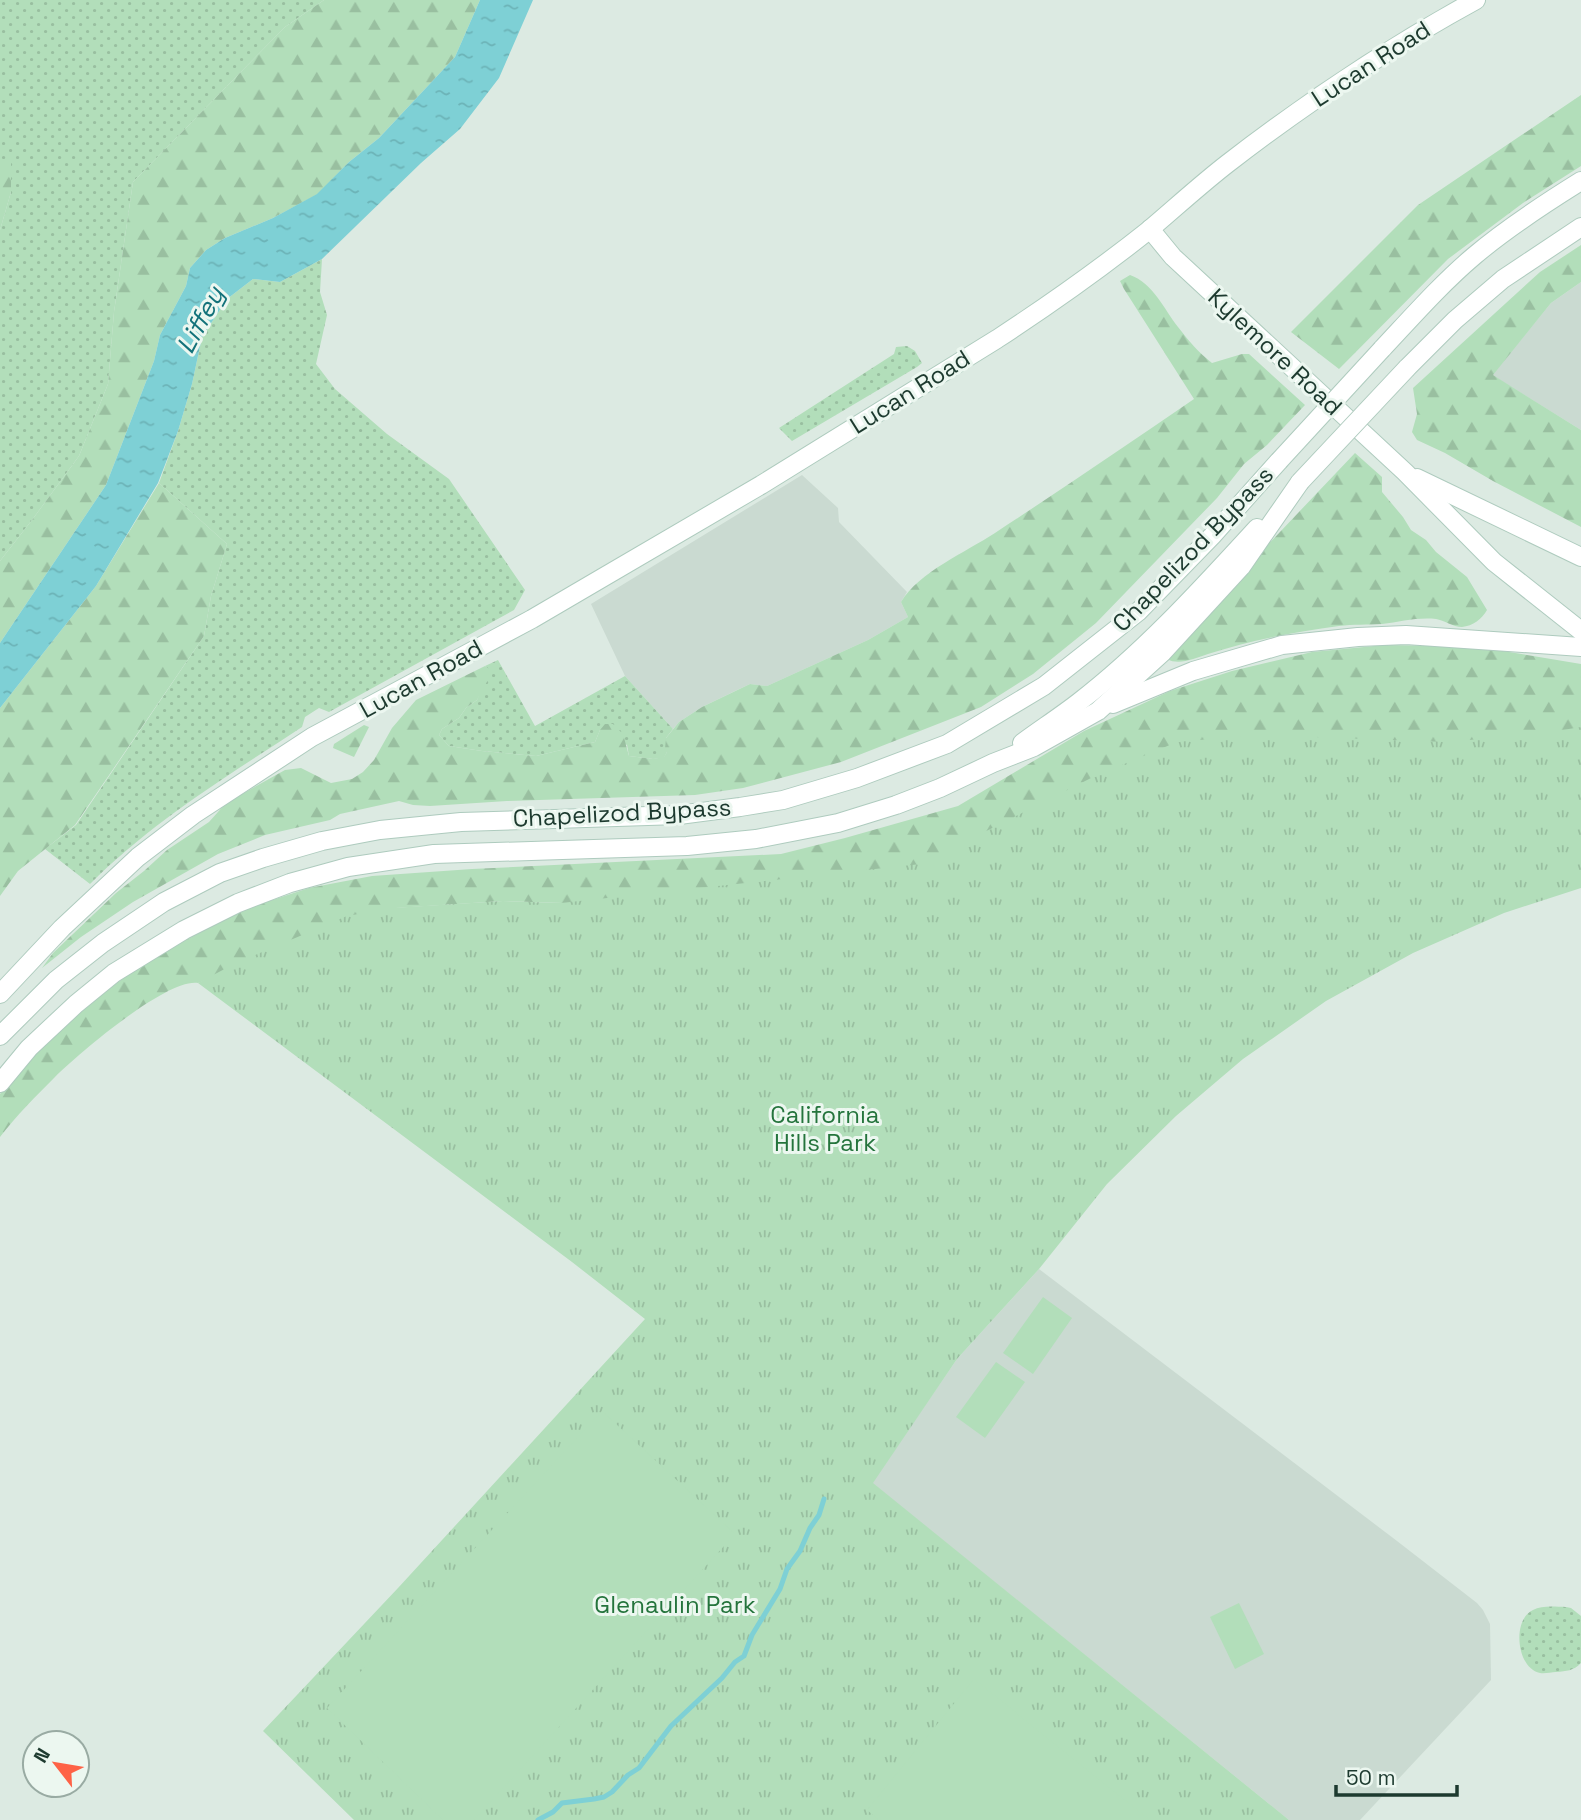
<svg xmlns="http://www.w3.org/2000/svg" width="1581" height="1820" viewBox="0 0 1581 1820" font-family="'Space Grotesk',sans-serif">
<defs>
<pattern id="grass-dots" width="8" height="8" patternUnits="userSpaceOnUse" patternTransform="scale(1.75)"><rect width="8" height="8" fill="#b2deba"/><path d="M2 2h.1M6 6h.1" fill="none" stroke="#99bfa0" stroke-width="1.8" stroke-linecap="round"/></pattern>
<pattern id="forest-firs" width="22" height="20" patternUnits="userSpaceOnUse" patternTransform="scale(1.75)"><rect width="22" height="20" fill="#b2deba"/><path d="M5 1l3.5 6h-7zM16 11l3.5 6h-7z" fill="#99bfa0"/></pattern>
<pattern id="park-tufts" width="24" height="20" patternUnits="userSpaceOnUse" patternTransform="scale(1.75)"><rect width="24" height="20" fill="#b2deba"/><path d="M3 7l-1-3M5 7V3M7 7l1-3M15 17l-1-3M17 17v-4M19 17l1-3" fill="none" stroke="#99bfa0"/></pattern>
<pattern id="water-ripples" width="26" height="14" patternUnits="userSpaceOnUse" patternTransform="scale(1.75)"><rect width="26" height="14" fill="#7ed0d5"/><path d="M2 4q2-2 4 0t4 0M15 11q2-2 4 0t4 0" fill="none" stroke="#6cb3b7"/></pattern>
</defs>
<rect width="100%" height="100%" fill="#dceae2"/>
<g fill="#cadad1">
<path d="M 1581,282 L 1581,430 L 1492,375 L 1551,303 Z"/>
<path d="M 802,475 L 838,508 L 839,522 L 907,592 L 901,602 L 908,617 L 868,640 L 767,686 L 750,684 L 735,691 L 702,707 L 679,722 L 673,729 L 625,676 L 591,604 Z"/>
<path d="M 1039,1269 L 1397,1541 L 1477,1603 L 1483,1610 L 1490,1624 L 1491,1680 L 1360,1820 L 1289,1820 L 872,1483 L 957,1359 Z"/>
</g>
<g fill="url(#grass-dots)">
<path d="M 0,0 L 324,0 L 285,27 L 133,182 L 114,312 L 108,384 L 79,456 L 32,520 L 0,561 L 0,230 L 11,192 L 11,160 L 0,160 Z"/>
<path d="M 322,259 L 320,292 L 327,315 L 316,364 L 335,389 L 387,434 L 449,479 L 525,590 L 514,610 L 329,712 L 319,708 L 305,717 L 302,727 C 229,775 153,821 90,884 L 45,849 L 76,825 L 204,636 L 211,596 L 227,544 L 159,483 L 178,431 L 192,384 L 202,337 L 227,299 L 253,279 L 280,282 Z"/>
<path d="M 907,346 L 915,351 L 922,363 L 917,367 L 792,441 L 779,428 L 894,354 L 896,347 Z"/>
<path d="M 498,660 L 535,726 L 625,676 L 673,729 L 666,738 L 667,752 L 664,758 L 653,759 L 629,756 L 627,745 L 600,730 L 595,742 L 536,756 L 482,751 L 449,746 L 439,735 L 442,729 L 459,718 L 466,708 L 477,700 L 489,670 L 485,666 Z"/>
<path d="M 1566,1607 L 1571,1608 L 1581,1616 L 1581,1663 C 1573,1671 1567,1671 1556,1672 C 1551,1672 1545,1674 1540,1673 C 1516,1668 1512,1619 1533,1610 C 1542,1605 1556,1607 1566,1607 Z"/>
</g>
<g fill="url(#forest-firs)">
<path d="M 324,0 L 480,0 L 455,57 L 379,138 L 349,162 L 318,194 L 273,218 L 225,238 L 206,250 L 190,268 L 186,286 L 160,335 L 154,361 L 106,485 L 0,643 L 0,561 L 32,520 L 79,456 L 108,384 L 114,312 L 133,182 L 285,27 Z"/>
<path d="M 1581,95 L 1581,166 L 1523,203 L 1448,259 L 1339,369 L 1291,332 L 1418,205 Z"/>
<path d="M 11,159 L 11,192 L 0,230 L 0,160 Z"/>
<path d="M 1581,245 L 1581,282 L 1551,303 L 1493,375 L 1581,430 L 1581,527 L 1493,481 L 1445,453 L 1417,440 L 1412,432 L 1417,414 L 1413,388 L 1540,272 Z"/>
<path d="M 1130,275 C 1153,283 1164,309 1178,327 C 1188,340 1199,353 1212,363 L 1242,354 L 1249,354 L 1305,405 L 1267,445 L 1244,464 L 1217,498 L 1096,623 L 1033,674 L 981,707 L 841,762 L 743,788 L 695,795 L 507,801 L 430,806 L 413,805 L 399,801 L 340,814 L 330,820 L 265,835 L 218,854 L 133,902 L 81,937 L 42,968 L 53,953 L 116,893 L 144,871 L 167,850 L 209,822 L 226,803 L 285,770 L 301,768 L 331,783 L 352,779 L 363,772 L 374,760 L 392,728 L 416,700 L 485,666 L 489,669 L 489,678 L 477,700 L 466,708 L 459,718 L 442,729 L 439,735 L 449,746 L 482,751 L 536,756 L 595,742 L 600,730 L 605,724 L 613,724 L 623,734 L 629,756 L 653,759 L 664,757 L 667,752 L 665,749 L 666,738 L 679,722 L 702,707 L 750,684 L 767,686 L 868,640 L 908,617 L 901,602 C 919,572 966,552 995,533 C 1062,489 1128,444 1194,399 L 1124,289 L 1120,281 Z"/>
<path d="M 1355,453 L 1382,477 L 1382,492 L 1403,517 L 1411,530 L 1426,540 L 1436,552 L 1467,577 L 1487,610 C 1482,619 1473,626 1462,627 C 1453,627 1444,620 1436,619 C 1417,617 1400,622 1382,624 C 1368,625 1353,624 1339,626 C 1294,632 1251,640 1208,654 C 1195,658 1179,666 1167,659 L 1165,653 Z"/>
<path d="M 159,483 L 227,544 L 211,596 L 204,636 L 75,825 L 18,871 L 0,896 L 0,708 L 96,586 Z"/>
<path d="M 1385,645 L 1445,646 L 1503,651 L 1581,664 L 1581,813 L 1017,867 L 749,909 L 503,901 L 396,908 L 198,983 C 167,978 78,1054 55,1077 C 36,1096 16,1116 0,1137 L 0,1094 L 35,1052 L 97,998 L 146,961 L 245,909 L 309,888 L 372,876 L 472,869 L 781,854 L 845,838 L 958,806 L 1084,731 L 1170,691 L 1232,671 L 1312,652 Z"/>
<path d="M 364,725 L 369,727 L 354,757 L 333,748 L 334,744 Z"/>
</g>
<path fill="url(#park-tufts)" d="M 1581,727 L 1581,888 L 1504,913 L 1413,953 L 1326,1001 L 1243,1059 L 1176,1116 L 1107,1184 L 1039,1269 L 957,1359 L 873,1483 L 1289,1820 L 354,1820 L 263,1731 L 398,1588 L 645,1319 L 572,1262 L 198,983 L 236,963 L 347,916 L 392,908 L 503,901 L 561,903 L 921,864 L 1093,777 L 1177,742 L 1255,735 L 1447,742 L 1544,733 Z"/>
<g fill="#b2deba">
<path d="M 1043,1297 L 1072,1318 L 1033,1374 L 1003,1353 Z"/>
<path d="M 996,1362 L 1025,1382 L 985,1438 L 956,1417 Z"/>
<path d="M 602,1411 L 735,1534 L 474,1820 L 443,1820 L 327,1708 Z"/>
<path d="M 1239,1603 L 1264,1654 L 1235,1669 L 1210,1617 Z"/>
<path d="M 974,1679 L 1150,1820 L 879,1820 L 867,1810 Z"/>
</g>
<path fill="url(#water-ripples)" d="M 480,0 L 533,0 L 499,78 L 460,129 L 421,163 L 322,259 L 280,282 L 253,279 L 227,299 L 202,337 L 192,384 L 178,431 L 158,483 L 96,586 L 0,708 L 0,643 L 106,485 L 154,361 L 160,335 L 186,286 L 190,268 L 206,250 L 225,238 L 273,218 L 317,194 L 349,162 L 379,138 L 455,57 Z"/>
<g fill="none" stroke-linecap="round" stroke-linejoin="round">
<path stroke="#7ed0d5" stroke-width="5" d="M 538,1820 L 553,1812 L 562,1803 L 594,1799 L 604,1797 L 612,1792 L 628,1775 L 639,1768 L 671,1726 L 722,1678 L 735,1662 L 744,1656 L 752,1635 L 780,1589 L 787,1569 L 800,1551 L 810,1528 L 819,1515 L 824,1499"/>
<defs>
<g id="secondary">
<path d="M 1150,229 L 1173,257 L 1405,472 L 1494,562 L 1581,631"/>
<path d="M 1382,349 C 1412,317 1441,284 1474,256 C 1507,228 1544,204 1581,181"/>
<path d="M 1407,368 L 1455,320 L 1503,279 L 1581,227"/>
<path d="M 1417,478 L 1581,557"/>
<path d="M 1113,704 L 1193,671 L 1282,645 L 1358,637 L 1406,635 L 1581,647"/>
<path d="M 1022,743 C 1041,729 1061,716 1079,702 C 1145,651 1201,589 1257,528"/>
<path d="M 0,994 L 62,928 L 138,857 L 193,815 L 312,737 L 532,619 L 602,578 L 761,485 L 997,339 C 1049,305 1100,269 1149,230 C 1175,208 1200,185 1227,164 C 1306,103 1388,48 1476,0"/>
<path d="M 0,1036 L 56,980 L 103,943 L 164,902 L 220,873 L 263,858 L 322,841 L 380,830 L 461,822 L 679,815 L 740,807 L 783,800 L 857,778 L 947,744 L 1044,686 L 1138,612 L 1212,536 L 1279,461"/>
<path d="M 0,1083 L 29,1048 L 76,1004 L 114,973 L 184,930 L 238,903 L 290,883 L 348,867 L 434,854 L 687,846 L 756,839 L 838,823 L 896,805 L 940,788 L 993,763 L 1034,747 L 1098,711 L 1163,652 L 1241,567 L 1300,482"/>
</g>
</defs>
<use href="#secondary" stroke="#aecbbe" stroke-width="20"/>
<use href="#secondary" stroke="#fff" stroke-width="18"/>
<defs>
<g id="secondary-bridge">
<path d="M 1279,461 L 1382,349"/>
<path d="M 1300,482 L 1407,368"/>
</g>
</defs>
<use href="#secondary-bridge" stroke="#aecbbe" stroke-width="20" stroke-linecap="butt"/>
<use href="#secondary-bridge" stroke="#fff" stroke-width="18"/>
</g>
<g text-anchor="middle" stroke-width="6" stroke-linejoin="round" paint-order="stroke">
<g font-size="24" fill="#1d3a2f" stroke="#ecf7f0">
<text transform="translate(1371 64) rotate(-33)" y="8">Lucan Road</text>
<text transform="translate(1275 352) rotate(43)" y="8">Kylemore Road</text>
<text transform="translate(910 392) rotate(-32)" y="8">Lucan Road</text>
<text transform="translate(1193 549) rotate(-46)" y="8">Chapelizod Bypass</text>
<text transform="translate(421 679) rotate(-29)" y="8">Lucan Road</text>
<text transform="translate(622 813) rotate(-3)" y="8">Chapelizod Bypass</text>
</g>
<g font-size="24" fill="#24743c" stroke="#ecf7f0">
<text x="825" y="1123">California<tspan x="825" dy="28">Hills Park</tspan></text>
<text x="675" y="1613">Glenaulin Park</text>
</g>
<g font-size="26" font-style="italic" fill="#13727a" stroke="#ecf7f0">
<text transform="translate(200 320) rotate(-62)" y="9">Liffey</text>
</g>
</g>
<g transform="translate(56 1764) rotate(301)"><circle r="33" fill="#ecf7f0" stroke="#99aba3" stroke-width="2"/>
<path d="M0-5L12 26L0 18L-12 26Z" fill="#fe6246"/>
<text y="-10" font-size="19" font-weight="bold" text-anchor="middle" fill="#1d3a2f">N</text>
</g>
<path d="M1336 1785v10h121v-10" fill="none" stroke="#1d3a2f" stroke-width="3.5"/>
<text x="1346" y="1785" font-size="21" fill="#1d3a2f" stroke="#ecf7f0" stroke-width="5" paint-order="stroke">50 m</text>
</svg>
